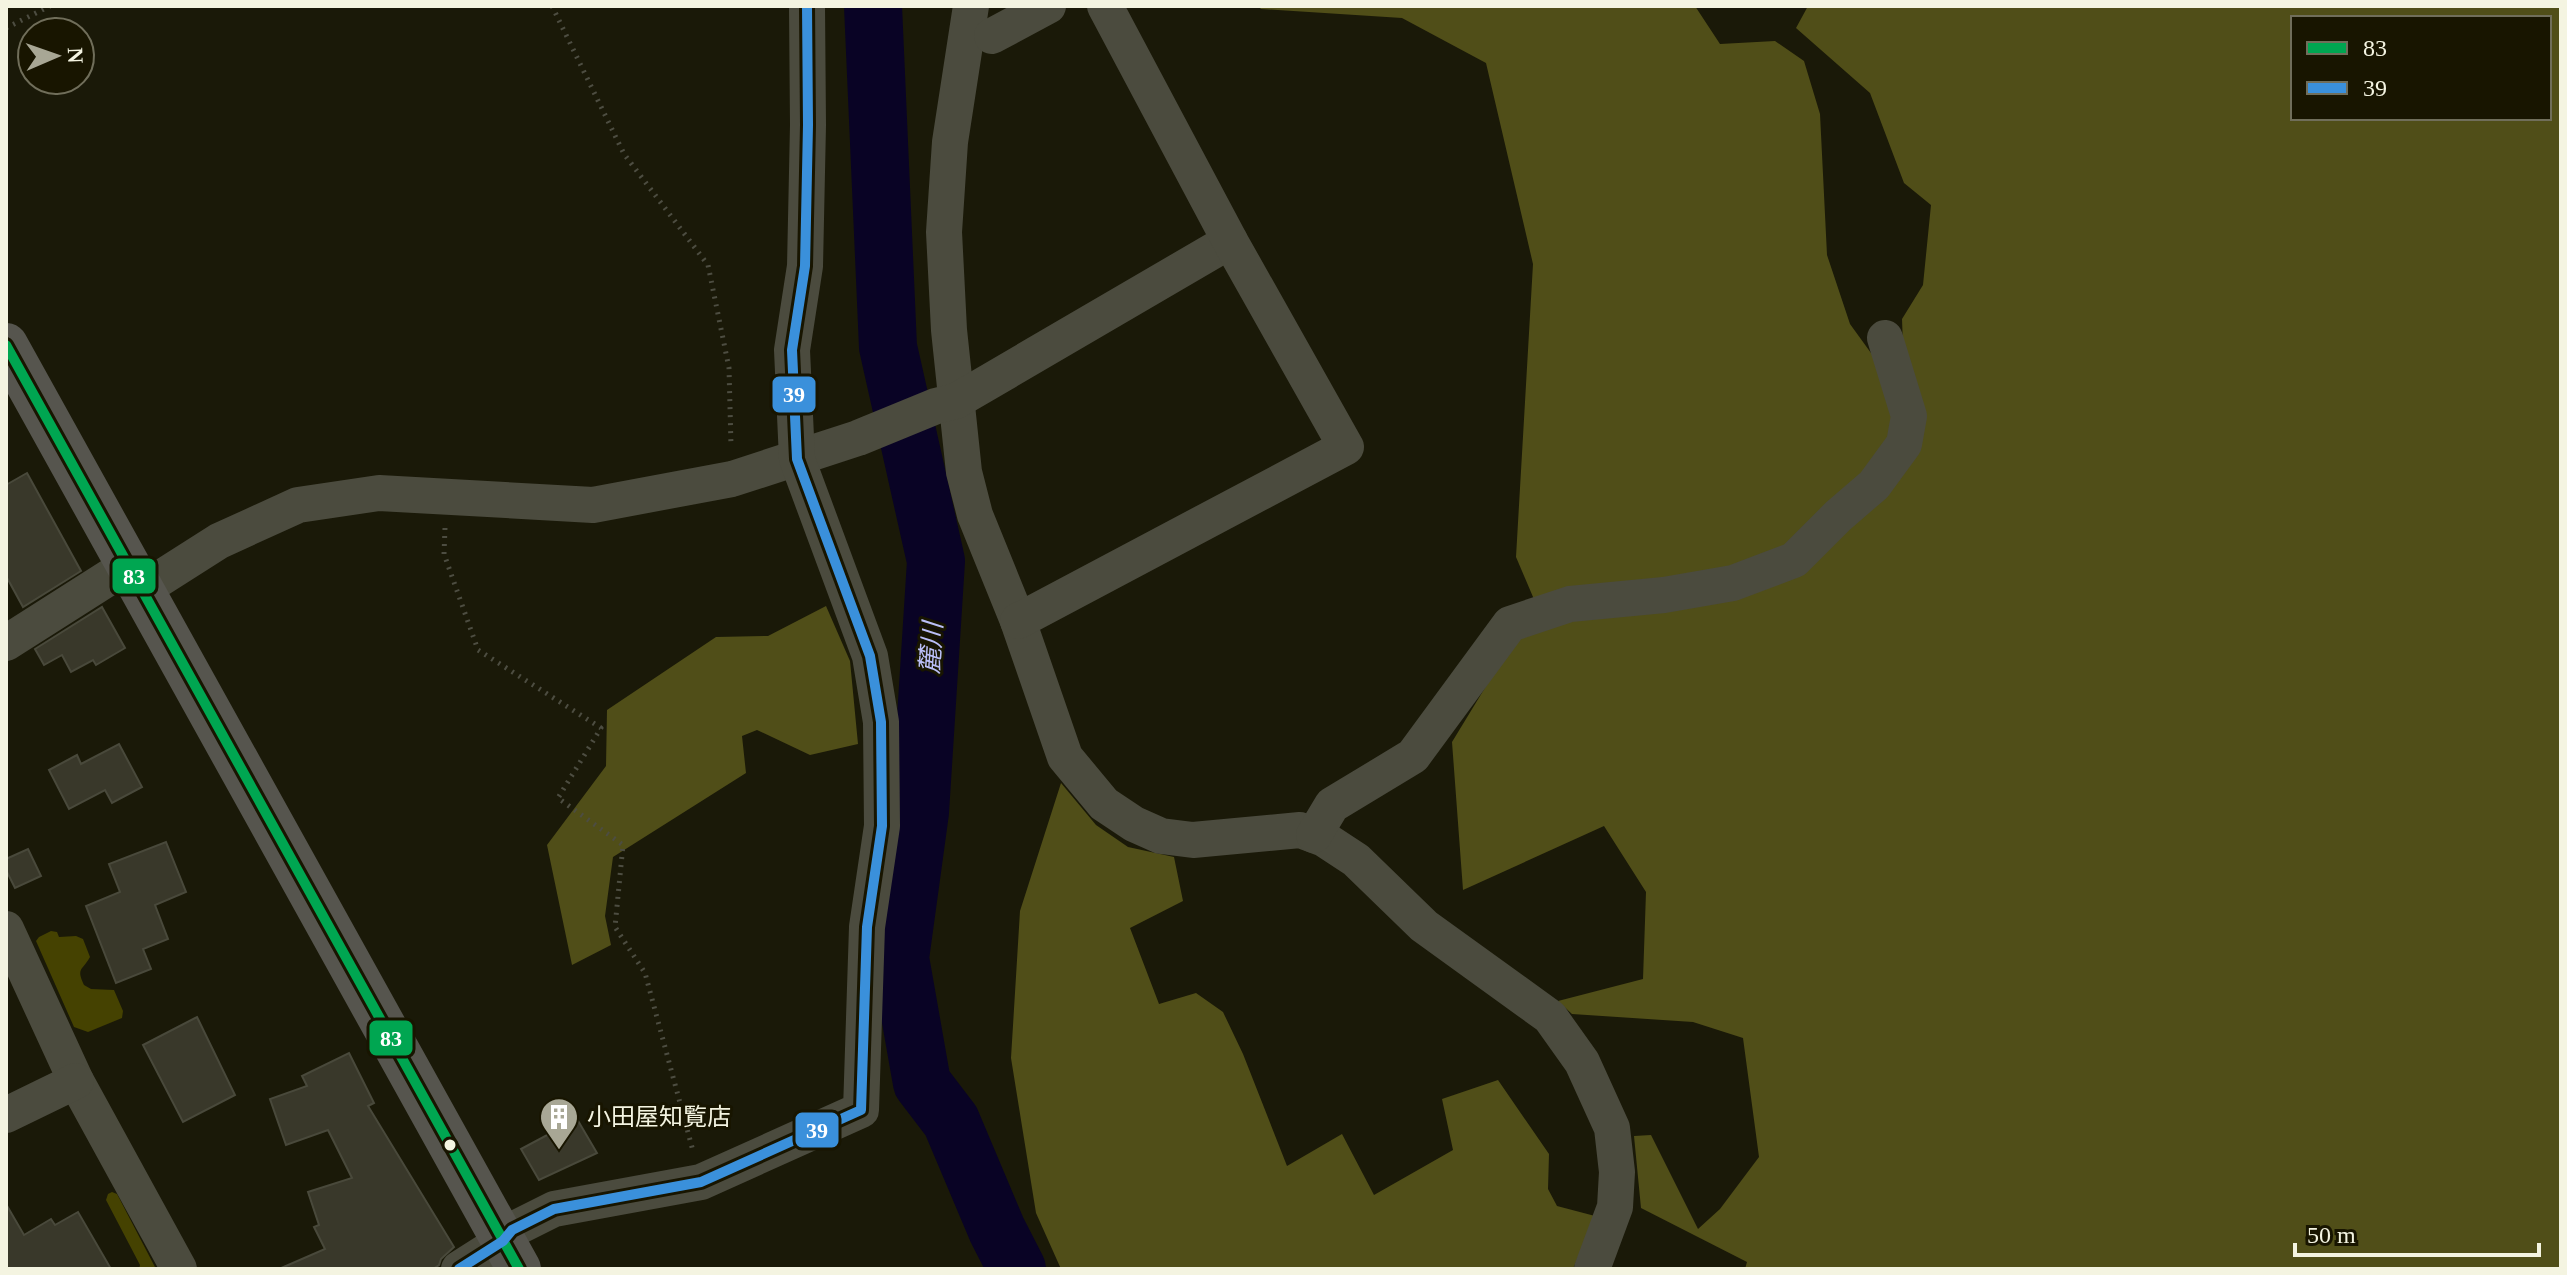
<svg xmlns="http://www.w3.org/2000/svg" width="2567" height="1275" viewBox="0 0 2567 1275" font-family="'Times New Roman','Noto Sans JP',serif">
<rect width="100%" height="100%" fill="#1a1908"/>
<g fill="#454201">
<path d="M 51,931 L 57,932 L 59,937 L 76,936 L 83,939 L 90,957 C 82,971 76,968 84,985 L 91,989 L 114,990 L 123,1011 L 122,1018 L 88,1032 L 74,1027 L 36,941 L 39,937 Z"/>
<path d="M 112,1192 L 117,1194 L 156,1269 L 139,1269 L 140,1265 L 106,1200 L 108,1194 Z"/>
</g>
<g fill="#504e18" fill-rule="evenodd">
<path d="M 1258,6 L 1695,6 L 1720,44 L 1775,41 L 1804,61 L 1820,114 L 1827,255 L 1850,324 L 1905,400 L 1902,319 L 1923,285 L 1931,205 L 1904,183 L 1870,93 L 1796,28 L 1808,6 L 2561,6 L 2561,1269 L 1745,1269 L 1747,1262 L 1641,1208 L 1634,1136 L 1651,1135 L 1698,1229 L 1720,1209 L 1759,1157 L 1743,1038 L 1693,1022 L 1572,1014 L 1558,1001 L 1643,979 L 1646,892 L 1604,826 L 1463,890 L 1452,742 L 1536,604 L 1516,557 L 1533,264 L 1486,63 L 1402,18 L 1261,9 ZM 2293,18 L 2549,18 L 2549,118 L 2293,118 Z"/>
<path d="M 826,606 L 850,661 L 858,744 L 810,755 L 757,730 L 742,736 L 746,773 L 613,857 L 605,916 L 611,945 L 572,965 L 547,845 L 606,766 L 607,710 L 716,637 L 768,636 Z"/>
<path d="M 1061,783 L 1096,825 L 1128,847 L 1174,857 L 1183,901 L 1130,928 L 1159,1004 L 1196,993 L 1223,1012 L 1243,1054 L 1287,1166 L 1342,1134 L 1374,1195 L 1453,1150 L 1442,1099 L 1498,1080 L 1549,1154 L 1548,1189 L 1557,1206 L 1595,1216 L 1573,1269 L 1061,1269 L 1036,1213 L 1011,1058 L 1020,911 Z"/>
</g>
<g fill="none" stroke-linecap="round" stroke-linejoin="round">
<path stroke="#090325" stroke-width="58" d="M 873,6 L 888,347 L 936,561 L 920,812 L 900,958 L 922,1083 L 951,1121 L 997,1230 L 1017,1269"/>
</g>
<g fill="#39382a" stroke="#49493b" stroke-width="2">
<path d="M 27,473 L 81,571 L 23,607 L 6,576 L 6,485 Z"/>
<path d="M 102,607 L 125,648 L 96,665 L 93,660 L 71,672 L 62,655 L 44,665 L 35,649 Z"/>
<path d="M 119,744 L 142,787 L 112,803 L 105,790 L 69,809 L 49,770 L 77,755 L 81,764 Z"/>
<path d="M 166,842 L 186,892 L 155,905 L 168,939 L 143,949 L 151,969 L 116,983 L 86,906 L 120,892 L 109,864 Z"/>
<path d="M 28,849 L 41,876 L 15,888 L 6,870 L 6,859 Z"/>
<path d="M 197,1017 L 235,1095 L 183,1122 L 143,1045 Z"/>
<path d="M 349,1053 L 374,1103 L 368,1106 L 454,1247 L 441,1259 L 439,1265 L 433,1269 L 279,1269 L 325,1249 L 314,1227 L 319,1225 L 308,1192 L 352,1178 L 328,1130 L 286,1145 L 270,1099 L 307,1086 L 302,1076 Z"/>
<path d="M 577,1119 L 597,1153 L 539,1180 L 521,1149 Z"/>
<path d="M 6,1204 L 24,1235 L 51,1219 L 55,1225 L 78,1212 L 111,1269 L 6,1269 Z"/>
</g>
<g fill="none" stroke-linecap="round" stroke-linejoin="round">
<g stroke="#4d4d41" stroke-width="5" stroke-dasharray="2 6" stroke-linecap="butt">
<path d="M 552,6 L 624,154 L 708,265 L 729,368 L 731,446"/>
<path d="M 6,28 L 50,6"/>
<path d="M 445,528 L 444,554 L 478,650 L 601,728 L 558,798 L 623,845 L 615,927 L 645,973 L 693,1151"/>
</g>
<g stroke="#4b4b3e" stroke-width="36">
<path d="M 971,6 L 950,142 L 944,232 L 949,330 L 964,472 L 975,515 L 1018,621 L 1065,757 L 1104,804 L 1134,824 L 1161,836 L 1193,840 L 1300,830 L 1324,839 L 1356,860 L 1424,926 L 1550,1017 L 1582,1062 L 1612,1128 L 1617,1172 L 1615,1207 L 1592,1269"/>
<path d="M 992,36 L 1048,6"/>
<path d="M 142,590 L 219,541 L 298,505 L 379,493 L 593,505 L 732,479 L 858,438 L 936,406 L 956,401 L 1230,241"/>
<path d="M 1018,621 L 1346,447 L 1230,241 L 1105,6"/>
<path d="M 6,643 L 127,566"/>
<path d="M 1314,835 L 1332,805 L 1413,756 L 1510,624 L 1570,604 L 1664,595 L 1733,583 L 1794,560 L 1838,516 L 1874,485 L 1904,444 L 1909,416 L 1885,338"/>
<path d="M 6,929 L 76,1081 L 179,1269"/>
<path d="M 6,1115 L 76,1081"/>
<path d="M 459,1269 L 503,1241 L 512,1230 L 554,1209 L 701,1182 L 861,1110 L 867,927 L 882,826 L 881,722 L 870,656 L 797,459 L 792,350 L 805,266 L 808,125 L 807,6"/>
</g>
<path stroke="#56554e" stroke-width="44" d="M 6,345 L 519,1269"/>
<defs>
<path id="bus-1" d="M 6,345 L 519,1269"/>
<path id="bus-2" d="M 459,1269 L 503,1241 L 512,1230 L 554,1209 L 701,1182 L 861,1110 L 867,927 L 882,826 L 881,722 L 870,656 L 797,459 L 792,350 L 805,266 L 808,125 L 807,6"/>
</defs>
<use href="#bus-1" stroke="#181500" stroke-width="16"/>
<use href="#bus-2" stroke="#181500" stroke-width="16"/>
<use href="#bus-1" stroke="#00a651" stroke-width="10"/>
<use href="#bus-2" stroke="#3a90db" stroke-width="10"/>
</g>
<defs>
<symbol id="building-pin" viewBox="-11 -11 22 30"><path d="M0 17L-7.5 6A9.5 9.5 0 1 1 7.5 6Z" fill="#a8a795" stroke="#181500"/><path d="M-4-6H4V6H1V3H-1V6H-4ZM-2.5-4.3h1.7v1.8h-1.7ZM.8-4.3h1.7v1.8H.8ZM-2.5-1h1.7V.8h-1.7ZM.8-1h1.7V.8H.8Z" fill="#fff"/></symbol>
</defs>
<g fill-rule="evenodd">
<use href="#building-pin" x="537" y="1095" width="44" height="60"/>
</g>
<circle fill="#f4f4e1" stroke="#181500" stroke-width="3" cx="450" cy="1145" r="7"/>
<g text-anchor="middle" stroke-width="6" stroke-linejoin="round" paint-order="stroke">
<g font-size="24" fill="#f4f4e1" stroke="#181500" text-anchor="start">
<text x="587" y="1125">小田屋知覧店</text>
</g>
<g font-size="26" font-style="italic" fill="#babef6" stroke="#181500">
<text transform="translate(931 648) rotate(-86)" y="9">麓川</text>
</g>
</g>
<g stroke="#181500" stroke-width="3">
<rect x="771" y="375" width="46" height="39" rx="8" fill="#3a90db"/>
<rect x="111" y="557" width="46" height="38" rx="8" fill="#00a651"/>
<rect x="368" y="1019" width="46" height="38" rx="8" fill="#00a651"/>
<rect x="794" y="1111" width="46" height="38" rx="8" fill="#3a90db"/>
</g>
<g font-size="22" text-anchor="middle" font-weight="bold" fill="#fff">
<text x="794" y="402">39</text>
<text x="134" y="584">83</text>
<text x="391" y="1046">83</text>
<text x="817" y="1138">39</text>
</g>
<rect width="2567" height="1275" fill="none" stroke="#f4f4e1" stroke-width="16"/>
<rect x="2291" y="16" width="260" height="104" fill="#181500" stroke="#706e5a" stroke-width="2"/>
<rect x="2307" y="42" width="40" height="12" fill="#00a651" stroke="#706e5a" stroke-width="2"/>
<text x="2363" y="56" font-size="24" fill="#f4f4e1">83</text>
<rect x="2307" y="82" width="40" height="12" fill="#3a90db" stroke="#706e5a" stroke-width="2"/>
<text x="2363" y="96" font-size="24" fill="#f4f4e1">39</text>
<g transform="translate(56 56) rotate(88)"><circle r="38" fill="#181500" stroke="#706e5a" stroke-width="2"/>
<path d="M0-6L14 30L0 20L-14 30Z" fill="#a8a795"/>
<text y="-12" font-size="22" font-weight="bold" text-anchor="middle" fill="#f4f4e1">N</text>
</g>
<path d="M2295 1243v12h244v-12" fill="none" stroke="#f4f4e1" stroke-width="4"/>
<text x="2307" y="1243" font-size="24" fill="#f4f4e1" stroke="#181500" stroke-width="6" paint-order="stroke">50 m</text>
</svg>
